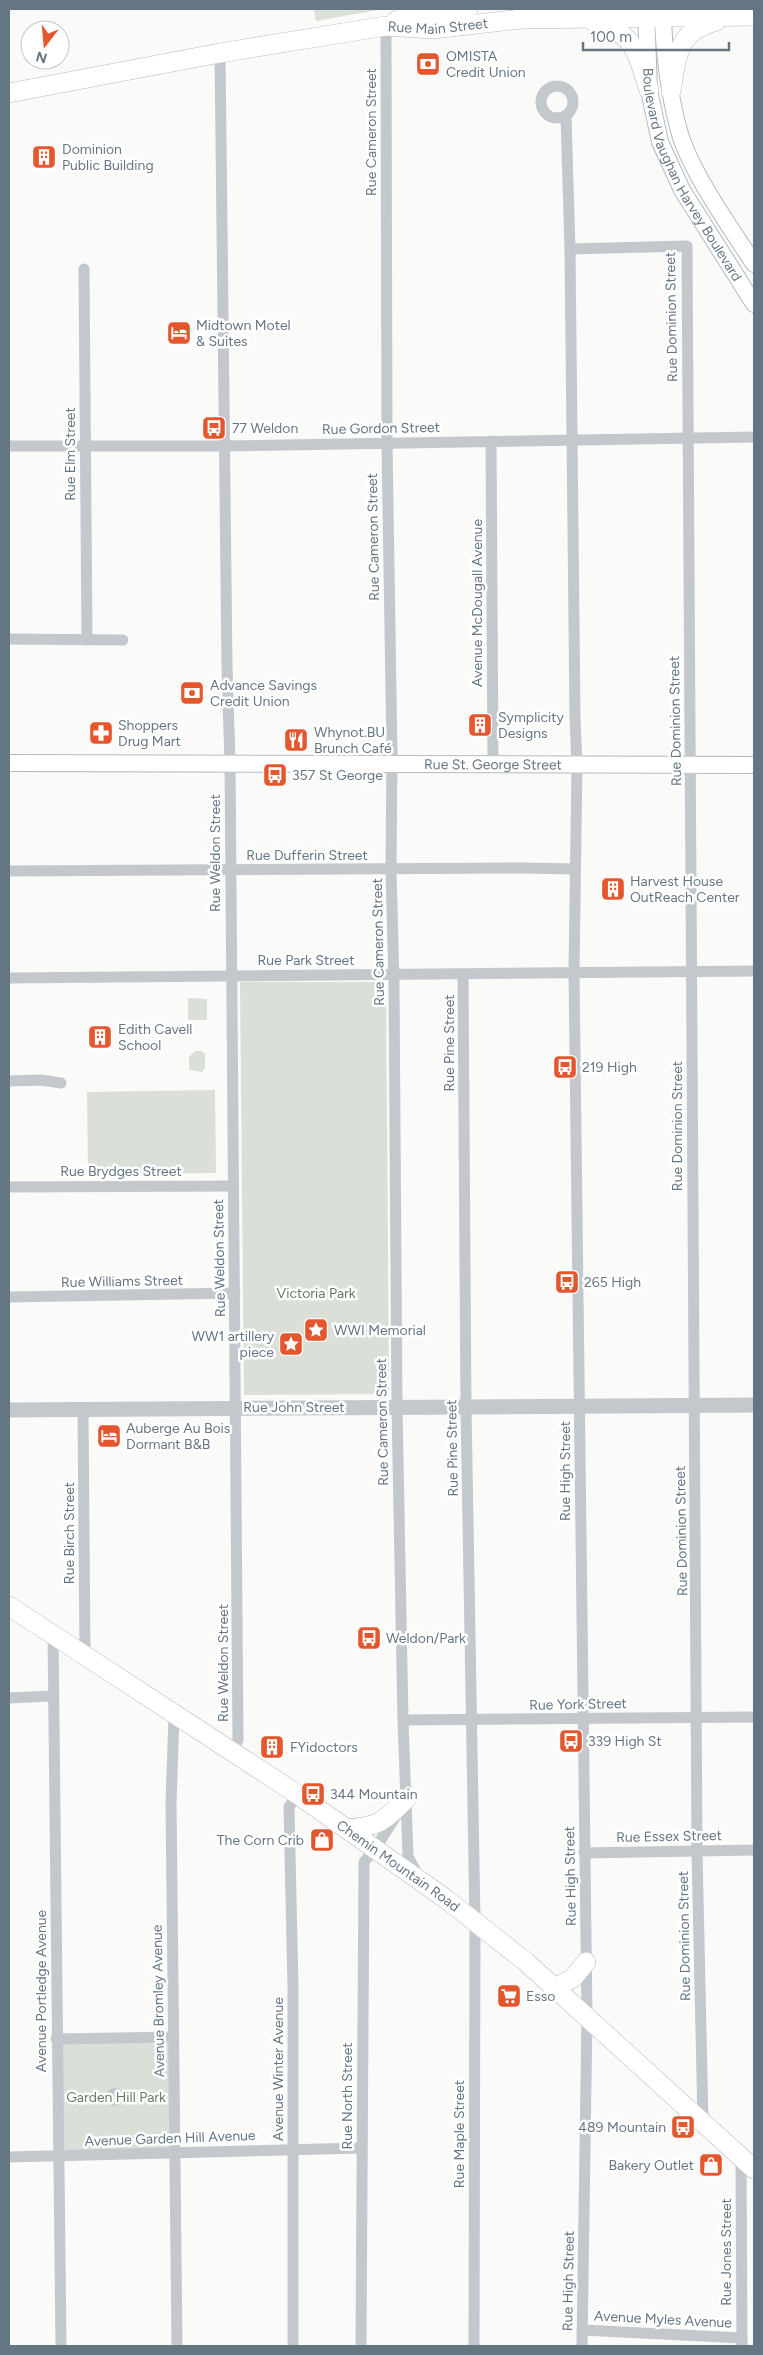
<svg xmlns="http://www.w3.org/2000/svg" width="763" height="2355" viewBox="0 0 763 2355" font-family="Figtree,sans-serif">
<rect width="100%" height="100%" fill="#fafaf8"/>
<g fill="#dadfd7">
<path d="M 314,9 L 383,9 L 316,21 Z"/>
<path d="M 240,982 L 386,982 L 389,1394 L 244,1395 Z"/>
<path d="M 188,998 L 207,999 L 207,1020 L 188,1020 Z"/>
<path d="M 195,1051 L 202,1051 L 205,1054 L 205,1068 L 202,1072 L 189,1070 L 189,1057 Z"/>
<path d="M 215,1090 L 216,1173 L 88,1174 L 87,1092 Z"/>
<path d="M 173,2037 L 175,2154 L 60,2156 L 56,2039 Z"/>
</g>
<circle fill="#bbc7cb" cx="115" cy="2097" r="9"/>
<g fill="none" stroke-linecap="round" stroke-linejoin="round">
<defs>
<g id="secondary">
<path id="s1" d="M 646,9 L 649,90 L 660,142 L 682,190 L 754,304"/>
<path d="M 663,9 C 663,48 669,96 680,134 C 692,174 731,228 754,264"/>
<path id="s2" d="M 9,763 L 754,765"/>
</g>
<g id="primary">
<path d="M 396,21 L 406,16 L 468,9"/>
<path d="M 595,23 C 635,32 637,54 649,90"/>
<path d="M 671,91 C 677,56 676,32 716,21"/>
<path id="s3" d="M 9,93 L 220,53 L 386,26 L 433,29 L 521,19 L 754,16"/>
<path id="s4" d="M 9,1606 L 297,1794 L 446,1899 L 526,1962 L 754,2169"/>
<path d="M 346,1829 C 378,1827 383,1822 406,1799"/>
<path d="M 555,1988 L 573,1978 L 586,1962"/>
</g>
</defs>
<use href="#secondary" stroke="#b3babf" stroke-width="18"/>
<use href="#primary" stroke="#b5babe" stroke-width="20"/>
<g stroke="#c3c8cc" stroke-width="11">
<path d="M 386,26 L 387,444 L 392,754 L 391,870 L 394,984 L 397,1407 L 403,1720 L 408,1856 L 418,1876"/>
<path d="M 220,53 L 227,666 L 230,763 L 238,1740 L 232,1752"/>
<circle cx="557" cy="102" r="16"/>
<path d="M 566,116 L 570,249 L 575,719 L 577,764 L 574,972 L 587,2017 L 582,2346"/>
<path d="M 570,249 L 687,246 L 697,1851 L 703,2122"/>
<path d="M 84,269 L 87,640"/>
<path d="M 491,441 L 493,764"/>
<path d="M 9,446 L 225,446 L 754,437"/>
<path d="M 9,639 L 123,640"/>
<path d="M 9,871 L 523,868 L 574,869"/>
<path d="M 463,975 L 466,1408 L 475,1921 L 474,2346"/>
<path d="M 9,978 L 754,971"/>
<path d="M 9,1081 L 41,1080 L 61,1083"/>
<path d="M 9,1187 L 233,1186"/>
<path d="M 9,1297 L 235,1293"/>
<path d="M 83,1410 L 85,1655"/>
<path d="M 53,1635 L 61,2346"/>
<path d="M 9,1698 L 52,1696"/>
<path d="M 174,1715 L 171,1803 L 177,2346"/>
<path d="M 403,1720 L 754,1717"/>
<path d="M 584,1853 L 754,1850"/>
<path d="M 56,2039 L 173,2037"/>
<path d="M 9,2157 L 361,2148"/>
<path d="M 741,2157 L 742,2346"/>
<path d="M 582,2330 L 742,2338"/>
<path d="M 293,2346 L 293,1988 L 289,1807 L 297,1794"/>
<path d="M 361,2346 L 364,1862 L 375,1849 L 396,1816"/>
</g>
<path stroke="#c3c8cc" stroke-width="15" d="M 9,1410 L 754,1405"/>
<use href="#secondary" stroke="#fff" stroke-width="16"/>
<use href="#primary" stroke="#fff" stroke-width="19"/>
</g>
<defs>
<symbol id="bank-square" viewBox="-11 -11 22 22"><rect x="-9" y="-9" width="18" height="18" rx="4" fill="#e4572e" stroke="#fff"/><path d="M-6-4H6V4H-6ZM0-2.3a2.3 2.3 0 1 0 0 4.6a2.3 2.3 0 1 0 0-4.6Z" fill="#fff"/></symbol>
<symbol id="building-square" viewBox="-11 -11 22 22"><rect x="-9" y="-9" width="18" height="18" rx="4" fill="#e4572e" stroke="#fff"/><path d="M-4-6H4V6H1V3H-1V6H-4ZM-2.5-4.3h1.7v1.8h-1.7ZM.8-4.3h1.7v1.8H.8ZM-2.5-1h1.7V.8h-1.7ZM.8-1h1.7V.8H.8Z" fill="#fff"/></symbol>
<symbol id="hotel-square" viewBox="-11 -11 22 22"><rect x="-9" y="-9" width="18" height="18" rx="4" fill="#e4572e" stroke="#fff"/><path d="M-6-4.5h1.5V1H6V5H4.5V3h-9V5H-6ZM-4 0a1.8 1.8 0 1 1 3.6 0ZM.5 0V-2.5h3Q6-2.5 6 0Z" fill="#fff"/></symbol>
<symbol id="bus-square" viewBox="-11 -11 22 22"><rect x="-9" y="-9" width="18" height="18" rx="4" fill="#e4572e" stroke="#fff"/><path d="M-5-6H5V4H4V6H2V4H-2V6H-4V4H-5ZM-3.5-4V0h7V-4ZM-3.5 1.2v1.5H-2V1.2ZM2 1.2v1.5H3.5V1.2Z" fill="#fff"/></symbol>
<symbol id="pharmacy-square" viewBox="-11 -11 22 22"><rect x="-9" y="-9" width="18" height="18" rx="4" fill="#e4572e" stroke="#fff"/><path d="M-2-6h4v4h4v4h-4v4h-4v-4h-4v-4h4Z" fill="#fff"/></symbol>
<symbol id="restaurant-square" viewBox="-11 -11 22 22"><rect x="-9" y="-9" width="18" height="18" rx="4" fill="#e4572e" stroke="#fff"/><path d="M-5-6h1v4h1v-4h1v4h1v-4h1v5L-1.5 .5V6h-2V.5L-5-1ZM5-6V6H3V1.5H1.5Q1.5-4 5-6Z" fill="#fff"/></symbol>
<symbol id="sight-square" viewBox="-11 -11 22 22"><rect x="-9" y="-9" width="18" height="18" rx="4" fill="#e4572e" stroke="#fff"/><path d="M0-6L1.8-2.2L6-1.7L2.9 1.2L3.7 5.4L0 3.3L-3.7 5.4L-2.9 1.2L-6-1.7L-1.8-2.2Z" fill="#fff"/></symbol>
<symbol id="shop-square" viewBox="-11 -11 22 22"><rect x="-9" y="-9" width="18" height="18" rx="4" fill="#e4572e" stroke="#fff"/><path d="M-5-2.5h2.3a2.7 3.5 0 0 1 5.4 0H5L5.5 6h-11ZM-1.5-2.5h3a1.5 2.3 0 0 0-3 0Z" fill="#fff"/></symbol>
<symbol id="supermarket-square" viewBox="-11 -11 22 22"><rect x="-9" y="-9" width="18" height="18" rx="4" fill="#e4572e" stroke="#fff"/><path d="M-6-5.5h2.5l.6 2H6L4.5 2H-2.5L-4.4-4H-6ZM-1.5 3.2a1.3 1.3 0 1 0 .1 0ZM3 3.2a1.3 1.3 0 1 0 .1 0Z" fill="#fff"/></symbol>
</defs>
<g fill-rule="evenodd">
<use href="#bank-square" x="414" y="50" width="28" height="28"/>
<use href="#building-square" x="30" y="143" width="28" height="28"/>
<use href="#hotel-square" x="165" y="319" width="28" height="28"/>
<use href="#bus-square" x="200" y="414" width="28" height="28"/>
<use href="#bank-square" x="178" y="679" width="28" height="28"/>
<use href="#building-square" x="466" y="711" width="28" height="28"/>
<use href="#pharmacy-square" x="87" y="719" width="28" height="28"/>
<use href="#restaurant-square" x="282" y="726" width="28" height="28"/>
<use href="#bus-square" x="261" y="761" width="28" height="28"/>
<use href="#building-square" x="599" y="875" width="28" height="28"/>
<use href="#building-square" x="86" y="1023" width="28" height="28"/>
<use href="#bus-square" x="551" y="1053" width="28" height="28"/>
<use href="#bus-square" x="553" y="1268" width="28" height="28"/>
<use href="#sight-square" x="302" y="1316" width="28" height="28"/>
<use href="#sight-square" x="277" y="1330" width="28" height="28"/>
<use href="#hotel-square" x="95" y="1422" width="28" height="28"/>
<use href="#bus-square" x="355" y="1624" width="28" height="28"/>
<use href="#bus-square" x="557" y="1727" width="28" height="28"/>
<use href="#building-square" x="258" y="1733" width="28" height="28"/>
<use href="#bus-square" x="299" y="1780" width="28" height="28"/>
<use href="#shop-square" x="308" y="1826" width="28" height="28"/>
<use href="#supermarket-square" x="495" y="1982" width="28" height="28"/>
<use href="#bus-square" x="669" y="2113" width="28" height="28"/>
<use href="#shop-square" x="697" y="2151" width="28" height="28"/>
</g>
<g text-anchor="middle" stroke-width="5" stroke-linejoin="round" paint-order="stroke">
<g font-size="14" fill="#657683" stroke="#fff">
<text dy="5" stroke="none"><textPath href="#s3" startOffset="435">Rue Main Street</textPath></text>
<text transform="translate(371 132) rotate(-90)" y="5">Rue Cameron Street</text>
<text dy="5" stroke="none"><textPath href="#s1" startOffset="176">Boulevard Vaughan Harvey Boulevard</textPath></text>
<text transform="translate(671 317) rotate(-91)" y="5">Rue Dominion Street</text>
<text transform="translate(381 428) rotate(-1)" y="5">Rue Gordon Street</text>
<text transform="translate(70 454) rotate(-90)" y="5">Rue Elm Street</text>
<text transform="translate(373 537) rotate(-91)" y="5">Rue Cameron Street</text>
<text transform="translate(477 603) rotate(-90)" y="5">Avenue McDougall Avenue</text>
<text transform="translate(675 721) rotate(-91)" y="5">Rue Dominion Street</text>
<text dy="5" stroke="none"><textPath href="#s2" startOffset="484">Rue St. George Street</textPath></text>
<text transform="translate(215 853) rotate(-90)" y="5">Rue Weldon Street</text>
<text x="307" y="860">Rue Dufferin Street</text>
<text transform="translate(378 942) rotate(-91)" y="5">Rue Cameron Street</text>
<text x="306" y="965">Rue Park Street</text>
<text transform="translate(449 1043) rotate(-90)" y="5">Rue Pine Street</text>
<text transform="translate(677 1126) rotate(-90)" y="5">Rue Dominion Street</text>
<text x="121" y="1176">Rue Brydges Street</text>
<text transform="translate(219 1258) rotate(-91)" y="5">Rue Weldon Street</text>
<text transform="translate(122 1281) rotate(-1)" y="5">Rue Williams Street</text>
<text x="294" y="1412">Rue John Street</text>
<text transform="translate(382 1422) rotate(-91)" y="5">Rue Cameron Street</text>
<text transform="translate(452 1448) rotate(-91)" y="5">Rue Pine Street</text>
<text transform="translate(565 1471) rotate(-90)" y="5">Rue High Street</text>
<text transform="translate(681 1531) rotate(-91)" y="5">Rue Dominion Street</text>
<text transform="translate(69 1533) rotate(-90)" y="5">Rue Birch Street</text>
<text transform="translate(223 1663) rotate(-90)" y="5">Rue Weldon Street</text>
<text transform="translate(578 1704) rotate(-1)" y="5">Rue York Street</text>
<text transform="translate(669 1836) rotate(-1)" y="5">Rue Essex Street</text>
<text dy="5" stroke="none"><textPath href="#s4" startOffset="468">Chemin Mountain Road</textPath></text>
<text transform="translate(570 1876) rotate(-91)" y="5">Rue High Street</text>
<text transform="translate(684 1936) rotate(-91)" y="5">Rue Dominion Street</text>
<text transform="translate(41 1991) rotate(-90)" y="5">Avenue Portledge Avenue</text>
<text transform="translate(158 2001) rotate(-91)" y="5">Avenue Bromley Avenue</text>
<text transform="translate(278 2069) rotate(-90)" y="5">Avenue Winter Avenue</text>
<text transform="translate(347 2096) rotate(-90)" y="5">Rue North Street</text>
<text transform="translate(459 2134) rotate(-90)" y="5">Rue Maple Street</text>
<text transform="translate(170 2138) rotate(-2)" y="5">Avenue Garden Hill Avenue</text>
<text transform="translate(726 2252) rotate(-90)" y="5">Rue Jones Street</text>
<text transform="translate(568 2281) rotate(-89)" y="5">Rue High Street</text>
<text transform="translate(663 2319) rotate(3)" y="5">Avenue Myles Avenue</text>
</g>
<g font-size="14" fill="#657683" stroke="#fff" text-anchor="start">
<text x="446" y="61">OMISTA<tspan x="446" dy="16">Credit Union</tspan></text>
<text x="62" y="154">Dominion<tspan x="62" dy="16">Public Building</tspan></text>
<text x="196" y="330">Midtown Motel<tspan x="196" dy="16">&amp; Suites</tspan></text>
<text x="232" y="433">77 Weldon</text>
<text x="210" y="690">Advance Savings<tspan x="210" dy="16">Credit Union</tspan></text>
<text x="498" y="722">Symplicity<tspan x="498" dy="16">Designs</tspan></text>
<text x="118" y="730">Shoppers<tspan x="118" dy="16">Drug Mart</tspan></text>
<text x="314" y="737">Whynot.BU<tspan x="314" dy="16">Brunch Café</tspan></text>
<text x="292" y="780">357 St George</text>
<text x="630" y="886">Harvest House<tspan x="630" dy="16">OutReach Center</tspan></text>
<text x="118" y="1034">Edith Cavell<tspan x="118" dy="16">School</tspan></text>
<text x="582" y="1072">219 High</text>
<text x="584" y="1287">265 High</text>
<text x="334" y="1335">WWI Memorial</text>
<text x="274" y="1341" text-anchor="end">WW1 artillery<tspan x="274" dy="16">piece</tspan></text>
<text x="126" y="1433">Auberge Au Bois<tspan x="126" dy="16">Dormant B&amp;B</tspan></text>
<text x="386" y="1643">Weldon/Park</text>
<text x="588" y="1746">339 High St</text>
<text x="290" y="1752">FYidoctors</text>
<text x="330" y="1799">344 Mountain</text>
<text x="304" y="1845" text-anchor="end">The Corn Crib</text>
<text x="526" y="2001">Esso</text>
<text x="666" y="2132" text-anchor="end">489 Mountain</text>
<text x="694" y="2170" text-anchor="end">Bakery Outlet</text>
</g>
<g font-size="14" fill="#687a64" stroke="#fff">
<text x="316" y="1298">Victoria Park</text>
<text x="116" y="2102">Garden Hill Park</text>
</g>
</g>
<rect width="763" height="2355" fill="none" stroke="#657683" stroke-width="20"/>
<g transform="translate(45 45) rotate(196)"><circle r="24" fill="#ffffff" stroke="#c1c8cd"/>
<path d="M0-4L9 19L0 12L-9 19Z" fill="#e4572e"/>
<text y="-8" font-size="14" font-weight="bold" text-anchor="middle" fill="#657683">N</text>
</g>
<path d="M583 42v8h146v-8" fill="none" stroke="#657683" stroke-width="2.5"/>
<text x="590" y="42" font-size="15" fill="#657683" stroke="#ffffff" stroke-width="4" paint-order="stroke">100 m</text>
</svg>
